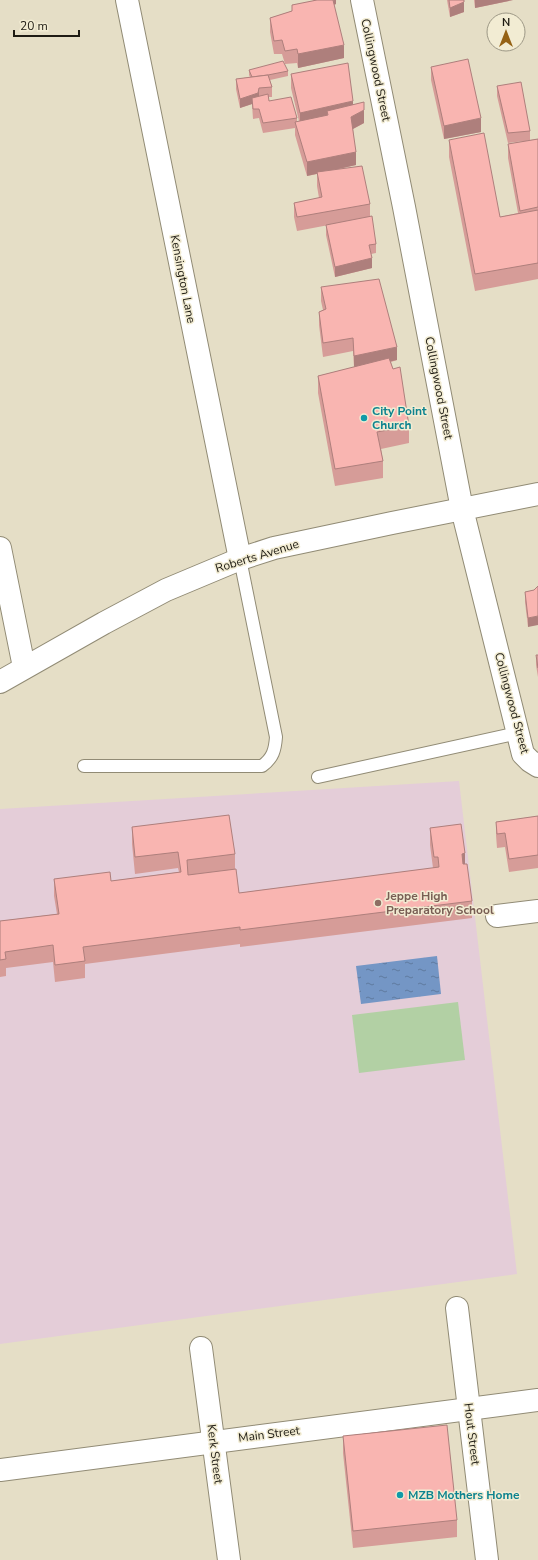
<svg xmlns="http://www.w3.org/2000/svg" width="538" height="1560" viewBox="0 0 538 1560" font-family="'Nunito Sans',sans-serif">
<defs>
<pattern id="water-ripples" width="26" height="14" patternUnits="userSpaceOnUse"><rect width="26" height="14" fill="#7496c5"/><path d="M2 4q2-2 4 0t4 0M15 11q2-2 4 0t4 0" fill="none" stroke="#5f7a9f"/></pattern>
</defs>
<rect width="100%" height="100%" fill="#e5dec6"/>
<path fill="#e4cdd8" d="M 459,781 L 517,1274 L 0,1344 L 0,809 Z"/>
<path fill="#b2d0a4" d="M 458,1002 L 465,1060 L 359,1073 L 352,1015 Z"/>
<path fill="url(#water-ripples)" d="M 437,956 L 441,994 L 361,1004 L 356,966 Z"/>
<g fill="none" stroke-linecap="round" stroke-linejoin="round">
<defs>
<g id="service">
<path d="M 84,766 L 262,766 C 273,758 275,750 276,737 L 240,559"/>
<path d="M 318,777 L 518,733"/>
</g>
<g id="minor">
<path d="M 127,0 L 240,559"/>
<path d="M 362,0 L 404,207 L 462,509 L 523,754 L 530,761 L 538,766"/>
<path d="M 0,548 L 24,667"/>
<path d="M 497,916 L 538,911"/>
<path d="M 457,1308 L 487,1560"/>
<path d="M 201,1348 L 229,1560"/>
<path d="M 0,1470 L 538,1400"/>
</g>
<path id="secondary" d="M 0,682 L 104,623 L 166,590 L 240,559 L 274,548 L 392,523 L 538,494"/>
</defs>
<use href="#service" stroke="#918b75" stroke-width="14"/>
<use href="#minor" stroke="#918b75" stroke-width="24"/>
<use href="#secondary" stroke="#918b75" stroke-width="24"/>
<use href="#service" stroke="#fff" stroke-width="12"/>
<use href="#minor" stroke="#fff" stroke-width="22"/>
<use href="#secondary" stroke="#fff" stroke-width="22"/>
</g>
<g fill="#d69c98">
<path d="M 313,0 L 336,0 L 336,4 L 334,5 L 344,58 L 298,68 L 297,63 L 285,64 L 282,54 L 274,54 L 270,32 L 270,18 L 292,11 L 292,5 L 313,1 Z"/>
<path d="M 447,0 L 464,0 L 464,12 L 450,17 Z"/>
<path d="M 474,0 L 513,0 L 475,8 Z"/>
<path d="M 431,67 L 481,132 L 444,139 L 431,80 Z"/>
<path d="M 249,70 L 288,71 L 288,76 L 270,80 L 272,87 L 272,97 L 268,97 L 269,101 L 297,118 L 297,121 L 299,121 L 291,88 L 291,74 L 353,105 L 364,123 L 353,129 L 356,165 L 335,170 L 370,204 L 370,217 L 376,244 L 376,253 L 371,254 L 372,268 L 335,277 L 326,235 L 326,225 L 334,224 L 297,231 L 294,217 L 294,203 L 319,198 L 317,186 L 317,174 L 307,176 L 295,135 L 295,128 L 263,133 L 259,118 L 253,119 L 252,104 L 240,108 L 236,89 L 236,79 L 250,77 L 249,75 Z"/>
<path d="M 497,86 L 530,131 L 530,140 L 538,139 L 538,279 L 475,291 L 449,157 L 449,140 L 500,217 L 518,213 L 508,158 L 508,144 L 524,141 L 508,143 L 497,96 Z"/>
<path d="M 321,287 L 397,360 L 391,362 L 409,426 L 409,443 L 381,449 L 383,461 L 383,478 L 335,486 L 318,393 L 318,376 L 354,367 L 353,351 L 323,357 L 319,325 L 319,312 L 323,310 L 321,301 Z"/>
<path d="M 534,590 L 528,627 L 525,602 L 525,592 Z"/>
<path d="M 536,655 L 538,655 L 538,677 L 536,665 Z"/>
<path d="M 538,816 L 538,868 L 509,872 L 505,847 L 497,848 L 496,835 L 496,822 Z"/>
<path d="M 132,827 L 235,854 L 235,869 L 239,893 L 433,868 L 430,845 L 430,828 L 465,864 L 472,901 L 472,918 L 240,947 L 240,944 L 85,964 L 85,978 L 55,982 L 53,962 L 6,968 L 6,976 L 0,977 L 0,921 L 57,914 L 54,896 L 54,879 L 111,881 L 179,872 L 178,868 L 135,874 L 132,844 Z"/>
<path d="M 343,1436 L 457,1520 L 457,1537 L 353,1548 L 343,1453 Z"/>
</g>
<g fill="#ae7f7c">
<path d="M 334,0 L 336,0 L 336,4 L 315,11 Z"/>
<path d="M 475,0 L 513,0 L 475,8 Z"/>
<path d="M 464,2 L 464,12 L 450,17 L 450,8 Z"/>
<path d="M 344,45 L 344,58 L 298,68 L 298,54 Z"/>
<path d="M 259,88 L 259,98 L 252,98 L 252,104 L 240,108 L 240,99 Z"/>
<path d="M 353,101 L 353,115 L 328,115 L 327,111 L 327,120 L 300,126 L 300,113 Z"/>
<path d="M 364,110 L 364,123 L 351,130 L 351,117 Z"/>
<path d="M 481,118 L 481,132 L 444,139 L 444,126 Z"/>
<path d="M 356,152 L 356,165 L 307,176 L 307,162 Z"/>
<path d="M 372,258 L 372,268 L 335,277 L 335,267 Z"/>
<path d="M 397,347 L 397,360 L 354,369 L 354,356 Z"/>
<path d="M 538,616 L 538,625 L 528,627 L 528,618 Z"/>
<path d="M 465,853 L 465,870 L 462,870 L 462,854 Z"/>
</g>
<g fill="#f9b5b1" stroke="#ae7f7c">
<path d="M 317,0 L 333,0 L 344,45 L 298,54 L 297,49 L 285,51 L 282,40 L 274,41 L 270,18 L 292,11 L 292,5 Z"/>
<path d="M 449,0 L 464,0 L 464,2 L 450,8 Z"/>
<path d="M 468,59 L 481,118 L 444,126 L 431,67 Z"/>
<path d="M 283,61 L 288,71 L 268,75 L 252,77 L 249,70 Z"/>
<path d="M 348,63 L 353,101 L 300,113 L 291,74 Z"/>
<path d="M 268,75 L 272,87 L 259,88 L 258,93 L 240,99 L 236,79 Z"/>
<path d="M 521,82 L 530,131 L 508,133 L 497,86 Z"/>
<path d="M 268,94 L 269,101 L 291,97 L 297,118 L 263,123 L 259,109 L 253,109 L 252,98 Z"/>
<path d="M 364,102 L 364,110 L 351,117 L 356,152 L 307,162 L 295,122 L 328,115 L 327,111 Z"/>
<path d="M 484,133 L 500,217 L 538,210 L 538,263 L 475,274 L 449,140 Z"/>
<path d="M 538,139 L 538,207 L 520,211 L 508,144 Z"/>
<path d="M 362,166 L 370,204 L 297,217 L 294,203 L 322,197 L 317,172 Z"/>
<path d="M 372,216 L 376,244 L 369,245 L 372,258 L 335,267 L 326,225 Z"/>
<path d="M 379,279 L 397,347 L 354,356 L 353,338 L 323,343 L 319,312 L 326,309 L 321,287 Z"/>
<path d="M 389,358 L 393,369 L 400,367 L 409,426 L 377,432 L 383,461 L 335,469 L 318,376 Z"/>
<path d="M 538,586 L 538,616 L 528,618 L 525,592 L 534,590 Z"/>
<path d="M 536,655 L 538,655 L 538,668 Z"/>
<path d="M 229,815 L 235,854 L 187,860 L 188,875 L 236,869 L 239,893 L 439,867 L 438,857 L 434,857 L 430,828 L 461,824 L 465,853 L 462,854 L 463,864 L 467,864 L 472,901 L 240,930 L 240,927 L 83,947 L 85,961 L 55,965 L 53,945 L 5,952 L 6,959 L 0,960 L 0,921 L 59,914 L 54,879 L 110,872 L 111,881 L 181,872 L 178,852 L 135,857 L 132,827 Z"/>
<path d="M 538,816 L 538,855 L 509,859 L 505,833 L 497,834 L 496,822 Z"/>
<path d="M 447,1425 L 457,1520 L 353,1531 L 343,1436 Z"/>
</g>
<g fill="#0f9aa8" stroke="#f2ecd3" stroke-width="1.5">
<circle cx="364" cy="418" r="4"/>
<circle cx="400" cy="1495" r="4"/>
</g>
<circle fill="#8d6e63" stroke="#f2ecd3" stroke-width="1.5" cx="378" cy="903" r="4"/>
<g text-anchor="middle" stroke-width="3" stroke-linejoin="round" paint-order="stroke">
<g font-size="12" fill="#1e1b13" stroke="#f2ecd3">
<text transform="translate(376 70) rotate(78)" y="4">Collingwood Street</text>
<text transform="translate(183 279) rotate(79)" y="4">Kensington Lane</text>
<text transform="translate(439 388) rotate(79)" y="4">Collingwood Street</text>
<text transform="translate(257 556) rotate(-17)" y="4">Roberts Avenue</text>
<text transform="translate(512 703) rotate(75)" y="4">Collingwood Street</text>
<text transform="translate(269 1434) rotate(-7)" y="4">Main Street</text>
<text transform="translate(472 1434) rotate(83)" y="4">Hout Street</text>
<text transform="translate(215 1454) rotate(83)" y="4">Kerk Street</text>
</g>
<g font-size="12" font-weight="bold" fill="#0d838f" stroke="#f2ecd3" text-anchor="start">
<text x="372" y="415">City Point<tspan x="372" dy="14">Church</tspan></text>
<text x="408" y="1499">MZB Mothers Home</text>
</g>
<g font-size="12" font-weight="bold" fill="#785e54" stroke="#f2ecd3" text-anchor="start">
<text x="386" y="900">Jeppe High<tspan x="386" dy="14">Preparatory School</tspan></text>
</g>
</g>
<g transform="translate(506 32)"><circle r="19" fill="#f2ecd3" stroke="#9d9886"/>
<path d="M0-3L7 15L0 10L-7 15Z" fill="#956215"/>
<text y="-6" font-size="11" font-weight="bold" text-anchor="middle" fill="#1e1b13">N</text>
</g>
<path d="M14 30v6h65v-6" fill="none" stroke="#1e1b13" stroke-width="2"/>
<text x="20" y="30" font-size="12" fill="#1e1b13" stroke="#f2ecd3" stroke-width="3" paint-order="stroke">20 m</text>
</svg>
